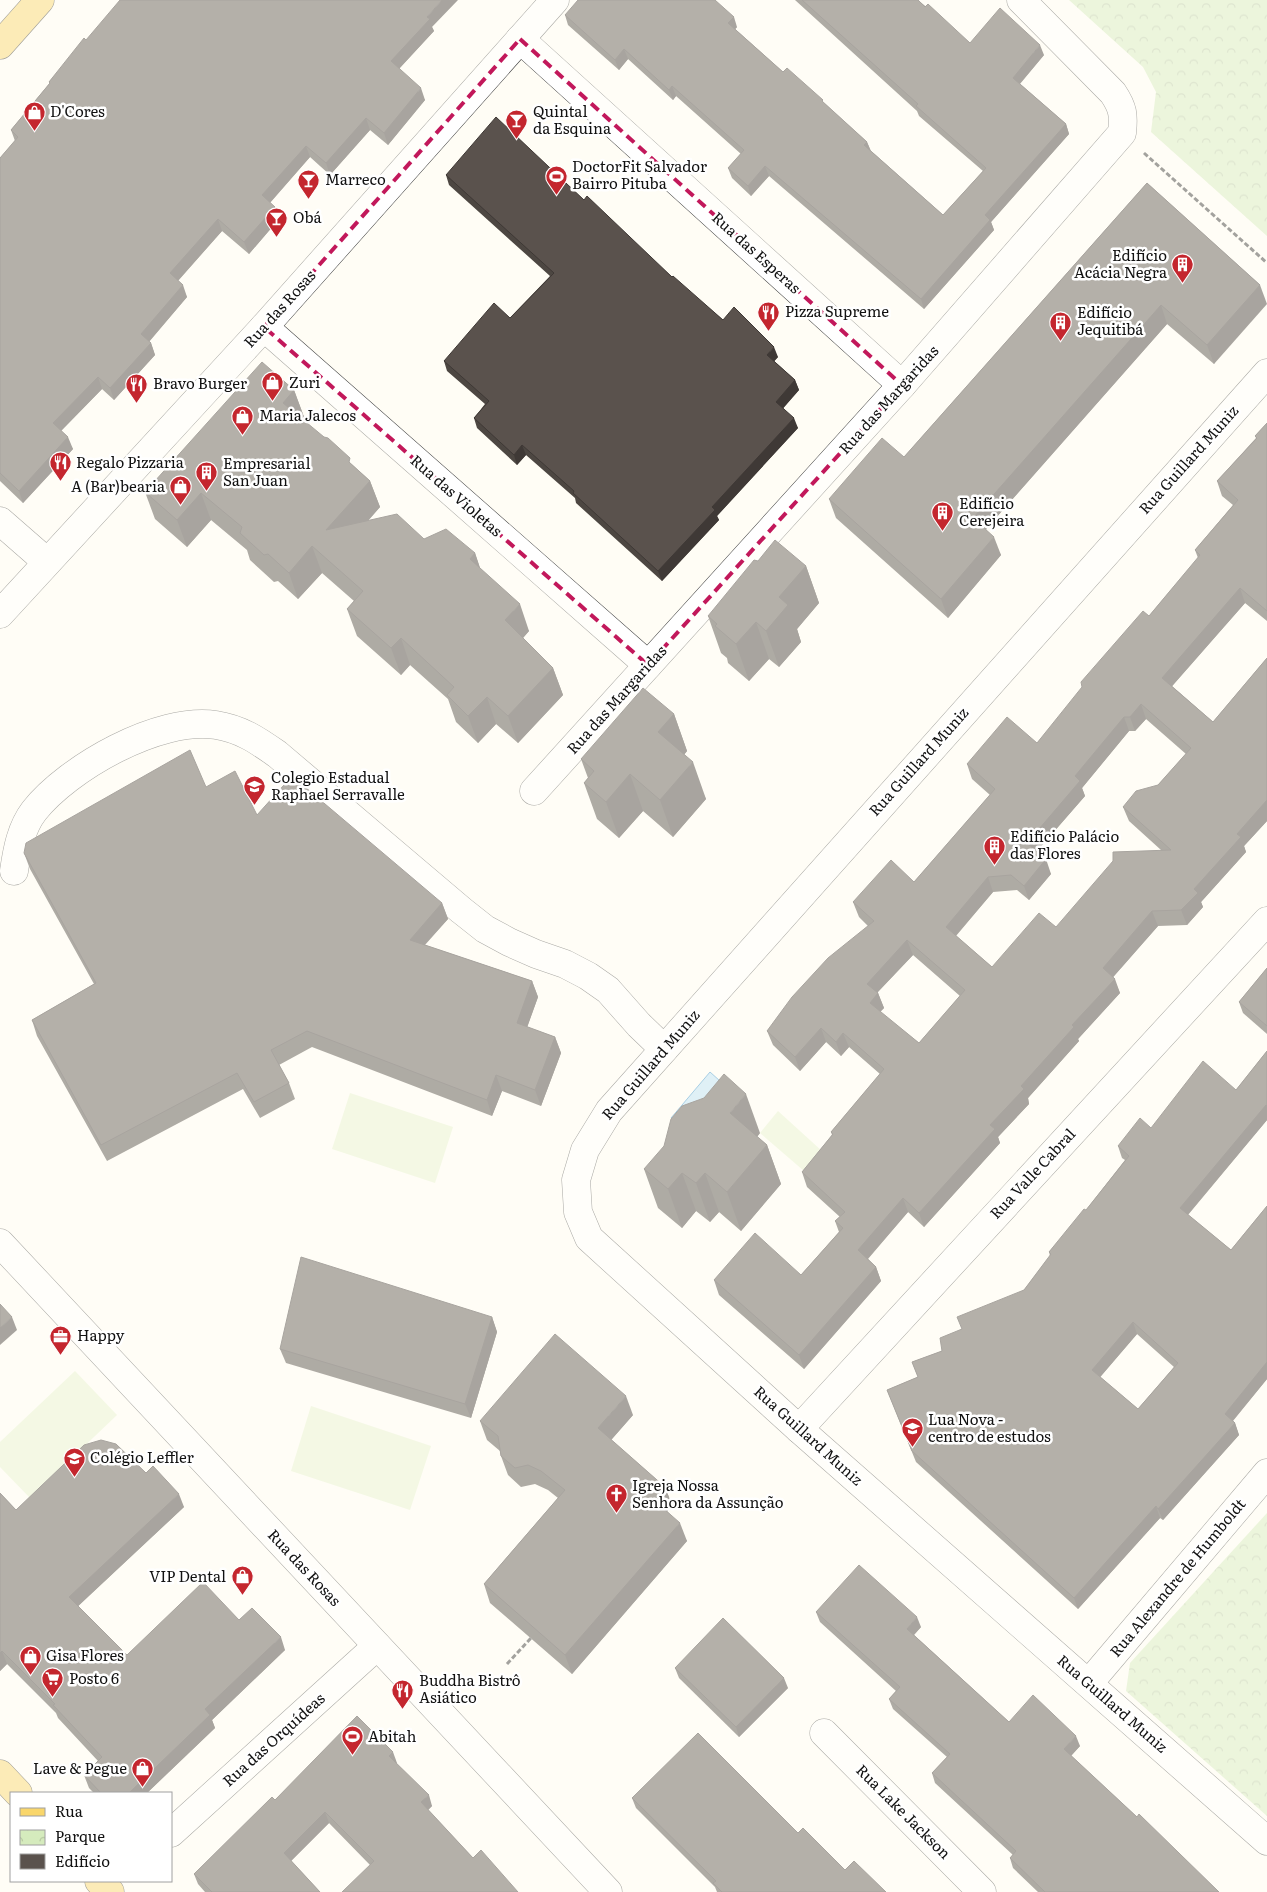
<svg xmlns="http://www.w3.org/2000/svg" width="1267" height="1892" viewBox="0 0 1267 1892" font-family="Literata,serif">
<defs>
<pattern id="park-crowns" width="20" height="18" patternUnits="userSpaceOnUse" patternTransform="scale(1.25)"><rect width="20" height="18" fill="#d5ebbd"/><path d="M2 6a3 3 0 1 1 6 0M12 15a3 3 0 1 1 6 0" fill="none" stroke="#b6c8a1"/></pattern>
</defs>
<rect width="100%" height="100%" fill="#fffdf5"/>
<g fill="url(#park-crowns)">
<path d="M 1069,0 L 1267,0 L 1267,236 L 1151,132 L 1156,92 L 1143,67 Z"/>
<path d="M 1267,1513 L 1267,1816 L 1126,1691 L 1130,1663 Z"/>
</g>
<g fill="#e6f2cf">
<path d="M 350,1093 L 453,1127 L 435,1183 L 332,1149 Z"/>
<path d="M 778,1111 L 822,1151 L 804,1171 L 760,1133 Z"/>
<path d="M 75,1371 L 117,1415 L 30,1498 L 0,1467 L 0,1442 Z"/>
<path d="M 311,1406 L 431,1446 L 410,1510 L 291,1471 Z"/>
</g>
<path fill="#b9e0f7" stroke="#3f96cf" d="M 710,1072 L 730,1090 L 691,1135 L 671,1118 Z"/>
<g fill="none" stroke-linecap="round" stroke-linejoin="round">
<defs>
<g id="minor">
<path d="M 520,39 L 902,385"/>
<path d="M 264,327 L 648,665"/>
<path d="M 1267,373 L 609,1111 L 585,1150 L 576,1180 L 578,1212 L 589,1238 L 799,1429 L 1267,1841"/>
<path d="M 0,521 L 47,562"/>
<path d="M 0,614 L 264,327 L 555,0"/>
<path d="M 534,791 L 902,385 L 1122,133 C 1124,115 1123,108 1113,93 L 1021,0"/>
<path d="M 14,871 C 17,850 21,828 34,811 C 68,768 159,716 216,725 C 241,729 257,740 277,754 L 461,910 L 485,929 L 509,942 L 536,954 L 565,964 L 588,976 L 608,990 L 639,1025 L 664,1049"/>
<path d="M 0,1243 L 608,1892"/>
<path d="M 799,1429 L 1267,921"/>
<path d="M 1089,1683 L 1267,1473"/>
<path d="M 824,1733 L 982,1892"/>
<path d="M 171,1833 L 377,1646"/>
</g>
<g id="major">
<path d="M 0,45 L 40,0"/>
<path d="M 0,1774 L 18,1793"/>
<path d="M 99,1881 L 110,1892"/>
</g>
</defs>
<use href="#minor" stroke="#444" stroke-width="29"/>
<use href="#major" stroke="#222" stroke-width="29"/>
<g stroke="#333" stroke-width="3" stroke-dasharray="5 2.5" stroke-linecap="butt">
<path d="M 1144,153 L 1267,263"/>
<path d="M 507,1664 L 531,1638"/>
</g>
<use href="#minor" stroke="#fff" stroke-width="28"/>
<use href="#major" stroke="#f9d66b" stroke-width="28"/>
</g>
<g fill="#4d4742" fill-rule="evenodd">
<path d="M 795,0 L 918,0 L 970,43 L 1044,55 L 1020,84 L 1066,124 L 1069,134 L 991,222 L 994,230 L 924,309 L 769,176 L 751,196 L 732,178 L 728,168 L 741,154 L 676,96 L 673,100 L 628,59 L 619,70 L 568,25 L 565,15 L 737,27 L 735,29 L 783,72 L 825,104 L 867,142 L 871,151 L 943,215 L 983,171 L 919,116 L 917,111 Z"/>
<path d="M 432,27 L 434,31 L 399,69 L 425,100 L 388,145 L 370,130 L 330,175 L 310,157 L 270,203 L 279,219 L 249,254 L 222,231 L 178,281 L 187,297 L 149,342 L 151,343 L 155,355 L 114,400 L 102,389 L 61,431 L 73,449 L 23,503 L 0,481 L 0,158 L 15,141 L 11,130 L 49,84 L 49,82 L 86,40 Z"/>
<path d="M 446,175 L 584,200 L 672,277 L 723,320 L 778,357 L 774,361 L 795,380 L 799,390 L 783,408 L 798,428 L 717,516 L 719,520 L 662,581 L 576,503 L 575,498 L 526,455 L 517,465 L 477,428 L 474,418 L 485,404 L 447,371 L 444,361 L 510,318 L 550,276 L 449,185 Z"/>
<path d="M 1147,183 L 1260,285 L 1214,364 L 1167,324 L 986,529 L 1001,555 L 948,618 L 836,518 L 829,499 L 904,457 Z"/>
<path d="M 294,390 L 304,417 L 302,419 L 370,481 L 380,507 L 368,521 L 424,539 L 475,553 L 480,568 L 529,631 L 523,638 L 553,668 L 563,695 L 518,743 L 496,724 L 478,743 L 456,722 L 448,699 L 410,665 L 401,675 L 357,636 L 347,609 L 354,601 L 322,573 L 298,599 L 278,581 L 274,582 L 250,560 L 247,550 L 211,520 L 187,547 L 155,519 L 145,492 Z"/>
<path d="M 1267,423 L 1267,621 L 1245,603 L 1172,686 L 1213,722 L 1267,658 L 1267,821 L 1244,846 L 1246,852 L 1201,902 L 1203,907 L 1187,925 L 1158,926 L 1113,977 L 1120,993 L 1078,1039 L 1079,1041 L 1028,1098 L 1029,1104 L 998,1137 L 1000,1143 L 924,1227 L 908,1212 L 868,1259 L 876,1267 L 881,1281 L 804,1369 L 719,1295 L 714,1280 L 801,1275 L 839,1232 L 835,1221 L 840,1217 L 807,1187 L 802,1172 L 832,1135 L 831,1132 L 880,1074 L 849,1047 L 841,1056 L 826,1042 L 800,1071 L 773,1045 L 767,1031 L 868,926 L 859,917 L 853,902 L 914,882 L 990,795 L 972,779 L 967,764 L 1037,743 L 1149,616 L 1198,558 L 1195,550 L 1233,505 L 1222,496 L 1217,481 L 1256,438 L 1255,436 ZM 1146,719 L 1186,754 L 1158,785 L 1123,807 L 1129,821 L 1161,850 L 1056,927 L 992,967 L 956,936 L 993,892 L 1017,890 L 1029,900 L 1051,874 L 1037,851 L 1085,796 L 1082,788 L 1129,731 L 1135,731 ZM 913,955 L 960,996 L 919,1043 L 880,1012 L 884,1008 L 878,993 L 877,993 Z"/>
<path d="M 806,566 L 819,603 L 797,629 L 801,642 L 779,667 L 769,659 L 749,681 L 728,663 L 727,658 L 721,653 L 708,616 Z"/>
<path d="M 674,714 L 687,751 L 684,755 L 706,799 L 673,837 L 643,811 L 619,838 L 597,819 L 584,783 L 588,778 L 581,759 Z"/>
<path d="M 206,787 L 257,815 L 442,903 L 448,919 L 425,945 L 532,981 L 538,997 L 527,1027 L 555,1037 L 561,1053 L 541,1106 L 502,1091 L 492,1116 L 312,1047 L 279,1065 L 289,1083 L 295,1099 L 260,1118 L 243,1089 L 107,1161 L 37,1036 L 32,1020 L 94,984 L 30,869 L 24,853 Z"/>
<path d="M 1267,968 L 1267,1034 L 1243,1013 L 1239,1002 Z"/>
<path d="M 1267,1051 L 1267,1120 L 1188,1215 L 1231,1250 L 1267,1206 L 1267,1379 L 1233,1421 L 1235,1423 L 1239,1435 L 1163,1520 L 1160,1518 L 1078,1609 L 916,1462 L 887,1390 L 918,1377 L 912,1362 L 942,1351 L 962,1329 L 1024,1290 L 1050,1256 L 1049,1252 L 1086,1210 L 1125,1160 L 1122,1158 L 1118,1146 L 1151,1128 L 1236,1090 ZM 1137,1334 L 1174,1367 L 1138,1409 L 1100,1377 Z"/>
<path d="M 760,1133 L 757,1137 L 767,1145 L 781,1184 L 741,1231 L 719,1212 L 710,1222 L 696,1211 L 682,1228 L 658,1208 L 644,1169 Z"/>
<path d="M 492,1317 L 497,1332 L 471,1418 L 286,1363 L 280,1349 Z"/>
<path d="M 633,1415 L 611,1440 L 665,1487 L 672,1505 L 667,1511 L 687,1541 L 572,1674 L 490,1603 L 484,1584 L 558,1498 L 548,1490 L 535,1484 L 521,1487 L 508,1475 L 501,1456 L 500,1451 L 487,1440 L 480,1421 Z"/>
<path d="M 146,1473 L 184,1507 L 78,1606 L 127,1655 L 239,1620 L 285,1650 L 212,1720 L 215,1728 L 147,1793 L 94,1793 L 89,1788 L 84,1775 L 98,1761 L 58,1718 L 56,1713 L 7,1664 L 0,1671 L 0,1493 L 16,1510 Z"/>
<path d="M 816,1612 L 921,1627 L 914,1635 L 1009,1722 L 1080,1746 L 1071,1756 L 1137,1817 L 1219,1892 L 1038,1892 L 1013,1868 L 1010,1858 L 1013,1855 L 935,1783 L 932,1773 L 947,1757 L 893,1709 L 889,1699 L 896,1691 L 820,1622 Z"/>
<path d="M 675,1668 L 788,1688 L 739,1737 L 679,1678 Z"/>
<path d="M 397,1763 L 397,1764 L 432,1806 L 428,1810 L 473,1858 L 370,1865 L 329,1823 L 291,1861 L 320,1892 L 205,1892 L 198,1884 L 194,1874 L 275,1800 Z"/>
<path d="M 632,1798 L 798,1833 L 845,1870 L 886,1892 L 717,1892 L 715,1887 L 636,1808 Z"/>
</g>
<g fill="#3f3936">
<path d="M 442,0 L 458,0 L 432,27 L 434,31 L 395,73 L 391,61 L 427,17 Z"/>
<path d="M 734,17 L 737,27 L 732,33 L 728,23 Z"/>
<path d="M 1040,45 L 1044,55 L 1016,88 L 1013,78 Z"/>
<path d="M 624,49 L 628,59 L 619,70 L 615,60 Z"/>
<path d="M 672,86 L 676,96 L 673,100 L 669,90 Z"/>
<path d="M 421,88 L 425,100 L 388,145 L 384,133 Z"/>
<path d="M 366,118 L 370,130 L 330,175 L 326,163 Z"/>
<path d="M 1066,124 L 1069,134 L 991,222 L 994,230 L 924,309 L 921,299 L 985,215 Z"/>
<path d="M 867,142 L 871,152 L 864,145 Z"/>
<path d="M 306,146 L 310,157 L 266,207 L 262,195 Z"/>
<path d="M 765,166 L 769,176 L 751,196 L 748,186 Z"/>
<path d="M 275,207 L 279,219 L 249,254 L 244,242 Z"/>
<path d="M 218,219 L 222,231 L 174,285 L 170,273 Z"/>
<path d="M 183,285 L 187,297 L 145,346 L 141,334 Z"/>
<path d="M 1260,285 L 1267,304 L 1214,364 L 1207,345 Z"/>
<path d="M 1161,305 L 1167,324 L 980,536 L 973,518 Z"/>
<path d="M 151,343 L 155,355 L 114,400 L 110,388 Z"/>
<path d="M 774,347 L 778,357 L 771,365 L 767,355 Z"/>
<path d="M 98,377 L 102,389 L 57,435 L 53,423 Z"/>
<path d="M 795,380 L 799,390 L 780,412 L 776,402 Z"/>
<path d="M 294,390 L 304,417 L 292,430 L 283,403 Z"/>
<path d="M 794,418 L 798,428 L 717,516 L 719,520 L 662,581 L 658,571 L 712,507 Z"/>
<path d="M 68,437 L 73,449 L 23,503 L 19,491 Z"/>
<path d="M 522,445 L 526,455 L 517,465 L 514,455 Z"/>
<path d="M 370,481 L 380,507 L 335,557 L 326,530 Z"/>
<path d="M 201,493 L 211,520 L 187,547 L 177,520 Z"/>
<path d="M 994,537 L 1001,555 L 948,618 L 941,599 Z"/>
<path d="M 312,546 L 322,573 L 298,599 L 289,573 Z"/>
<path d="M 475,553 L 484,580 L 470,559 Z"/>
<path d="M 806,566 L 819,603 L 797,629 L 801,642 L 779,667 L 766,631 L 779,597 Z"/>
<path d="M 1240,588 L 1245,603 L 1167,692 L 1162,678 Z"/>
<path d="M 520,604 L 529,631 L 515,647 L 505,620 Z"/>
<path d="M 756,622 L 769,659 L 749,681 L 736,644 Z"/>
<path d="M 401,638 L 410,665 L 401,675 L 391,648 Z"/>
<path d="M 553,668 L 563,695 L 518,743 L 508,716 Z"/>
<path d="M 487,697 L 496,724 L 478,743 L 468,716 Z"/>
<path d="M 1141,704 L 1146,719 L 1135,731 L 1130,717 Z"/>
<path d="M 674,714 L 687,751 L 671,769 L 658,732 Z"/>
<path d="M 1124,717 L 1129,731 L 1082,788 L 1085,796 L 1032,857 L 1027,843 L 1075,776 Z"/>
<path d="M 693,762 L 706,799 L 673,837 L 660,800 Z"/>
<path d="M 630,774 L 643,811 L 619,838 L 606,802 Z"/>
<path d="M 1267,800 L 1267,821 L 1244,846 L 1246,852 L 1201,902 L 1203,907 L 1187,925 L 1181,910 L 1194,889 L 1237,834 Z"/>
<path d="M 1046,859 L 1051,874 L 1029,900 L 1024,886 Z"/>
<path d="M 988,877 L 993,892 L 951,941 L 946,927 Z"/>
<path d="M 442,903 L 448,919 L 415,955 L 410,940 Z"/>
<path d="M 1152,911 L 1158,926 L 1108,983 L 1103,968 Z"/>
<path d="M 907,940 L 913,955 L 872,998 L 867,984 Z"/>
<path d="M 1115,979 L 1120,993 L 1078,1039 L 1079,1041 L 1028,1098 L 1029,1104 L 998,1137 L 1000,1143 L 924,1227 L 919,1213 L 990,1125 L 1021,1086 L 1072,1025 Z"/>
<path d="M 532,981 L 538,997 L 523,1039 L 517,1023 Z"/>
<path d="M 878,993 L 884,1008 L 875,1017 L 870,1003 Z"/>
<path d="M 821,1028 L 826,1042 L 800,1071 L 795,1057 Z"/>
<path d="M 843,1033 L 849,1047 L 841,1056 L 836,1042 Z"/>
<path d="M 555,1037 L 561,1053 L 541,1106 L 535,1090 Z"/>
<path d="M 496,1075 L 502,1091 L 492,1116 L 487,1100 Z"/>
<path d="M 746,1094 L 760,1133 L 744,1152 L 730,1113 Z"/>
<path d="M 1266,1105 L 1267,1107 L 1267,1120 L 1184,1219 L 1180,1208 Z"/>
<path d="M 767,1145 L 781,1184 L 741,1231 L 727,1192 Z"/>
<path d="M 682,1173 L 696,1211 L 682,1228 L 668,1189 Z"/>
<path d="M 705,1173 L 719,1212 L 710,1222 L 696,1183 Z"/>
<path d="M 903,1198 L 908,1212 L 863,1264 L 858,1250 Z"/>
<path d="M 876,1267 L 881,1281 L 804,1369 L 799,1355 Z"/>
<path d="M 12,1317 L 17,1330 L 0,1345 L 0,1328 Z"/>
<path d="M 492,1317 L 497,1332 L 471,1418 L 465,1404 Z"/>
<path d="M 1133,1322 L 1137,1334 L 1096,1382 L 1092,1370 Z"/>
<path d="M 1267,1362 L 1267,1379 L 1229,1425 L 1225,1414 Z"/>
<path d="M 626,1396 L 633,1415 L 605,1447 L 598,1428 Z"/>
<path d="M 1235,1423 L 1239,1435 L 1163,1520 L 1158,1509 Z"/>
<path d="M 665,1487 L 672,1505 L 661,1519 L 654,1500 Z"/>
<path d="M 179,1494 L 184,1507 L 74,1610 L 69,1597 Z"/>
<path d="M 1156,1506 L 1160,1518 L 1078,1609 L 1074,1598 Z"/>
<path d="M 680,1523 L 687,1541 L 572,1674 L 565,1655 Z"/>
<path d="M 917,1617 L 921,1627 L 910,1639 L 907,1629 Z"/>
<path d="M 281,1637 L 285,1650 L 212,1720 L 215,1728 L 147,1793 L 129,1793 L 205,1709 Z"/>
<path d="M 2,1651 L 7,1664 L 0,1671 L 0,1653 Z"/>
<path d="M 784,1678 L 788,1688 L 739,1737 L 736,1727 Z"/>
<path d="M 1076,1736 L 1080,1746 L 1068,1759 L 1064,1749 Z"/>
<path d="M 393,1752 L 397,1763 L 393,1767 L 389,1756 Z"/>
<path d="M 429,1795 L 432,1806 L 425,1813 L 421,1802 Z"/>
<path d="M 325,1812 L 329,1823 L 288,1864 L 284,1853 Z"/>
</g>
<g fill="#5a524d" stroke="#3f3936" fill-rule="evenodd">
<path d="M 120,0 L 442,0 L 427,17 L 430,19 L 391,61 L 421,88 L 384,133 L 366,118 L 326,163 L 306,146 L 262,195 L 275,207 L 244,242 L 218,219 L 170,273 L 183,285 L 141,334 L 151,343 L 110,388 L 98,377 L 53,423 L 68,437 L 19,491 L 0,473 L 0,158 L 18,137 L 11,130 L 50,83 L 49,82 L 84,38 L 86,40 Z"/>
<path d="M 578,0 L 715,0 L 734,17 L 728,23 L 783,72 L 787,68 L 823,100 L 822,101 L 867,142 L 864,145 L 943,215 L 986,168 L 916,106 L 918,104 L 802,0 L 918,0 L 925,7 L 928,4 L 970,43 L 1000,8 L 1040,45 L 1013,78 L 1066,124 L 985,215 L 990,220 L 921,299 L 765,166 L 748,186 L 728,168 L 744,150 L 672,86 L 669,90 L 624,49 L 615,60 L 565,15 Z"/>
<path d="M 496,117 L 584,200 L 587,196 L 672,277 L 673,276 L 723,320 L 734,307 L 774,347 L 767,355 L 795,380 L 776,402 L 794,418 L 712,507 L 715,510 L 658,571 L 573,493 L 574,491 L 522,445 L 514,455 L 474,418 L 489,401 L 444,361 L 494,303 L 510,318 L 554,273 L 446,175 Z"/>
<path d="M 1147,183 L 1260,285 L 1207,345 L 1161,305 L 973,518 L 994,537 L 941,599 L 829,499 L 882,438 L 904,457 Z"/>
<path d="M 262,362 L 294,390 L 283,403 L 324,437 L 328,438 L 350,458 L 349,462 L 370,481 L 326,530 L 397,514 L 424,539 L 446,529 L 475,553 L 470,559 L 520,604 L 505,620 L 553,668 L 508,716 L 487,697 L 468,716 L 447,695 L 454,687 L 401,638 L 391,648 L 347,609 L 363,591 L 312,546 L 289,573 L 268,554 L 264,555 L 240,533 L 242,527 L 201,493 L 177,520 L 145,492 Z"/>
<path d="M 1267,423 L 1267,611 L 1240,588 L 1162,678 L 1213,722 L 1267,658 L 1267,800 L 1237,834 L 1241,837 L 1194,889 L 1198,893 L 1181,910 L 1152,911 L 1103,968 L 1115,979 L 1072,1025 L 1074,1027 L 1021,1086 L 1024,1089 L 990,1125 L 995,1129 L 919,1213 L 903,1198 L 858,1250 L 876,1267 L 799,1355 L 714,1280 L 755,1233 L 801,1275 L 843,1228 L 835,1221 L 845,1212 L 802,1172 L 833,1134 L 831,1132 L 884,1069 L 843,1033 L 836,1042 L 821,1028 L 795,1057 L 767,1031 L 792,997 L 828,958 L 874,921 L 853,902 L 891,860 L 914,882 L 995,789 L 967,764 L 1007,717 L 1037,743 L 1082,687 L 1081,682 L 1143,611 L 1149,616 L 1200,555 L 1195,550 L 1238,500 L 1217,481 L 1257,438 L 1255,436 ZM 1141,704 L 1191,748 L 1158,785 L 1136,791 L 1123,807 L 1171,850 L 1113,852 L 1113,861 L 1056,927 L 1039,913 L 992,967 L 946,927 L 988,877 L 1011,875 L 1024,886 L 1046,859 L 1027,843 L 1080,781 L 1075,776 L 1124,717 L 1130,717 ZM 907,940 L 965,990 L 919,1043 L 870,1003 L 878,993 L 867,984 Z"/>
<path d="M 775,540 L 806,566 L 779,597 L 788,605 L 766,631 L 756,622 L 736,644 L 715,626 L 717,624 L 708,616 L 754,560 L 758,561 Z"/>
<path d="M 643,688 L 674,714 L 658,732 L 693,762 L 660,800 L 630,774 L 606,802 L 584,783 L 594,771 L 581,759 Z"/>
<path d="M 190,750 L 206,787 L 235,771 L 257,815 L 292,776 L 442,903 L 410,940 L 532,981 L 517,1023 L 555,1037 L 535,1090 L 496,1075 L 487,1100 L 307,1031 L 271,1050 L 289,1083 L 254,1102 L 237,1073 L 101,1145 L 32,1020 L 96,983 L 24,853 L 26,843 Z"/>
<path d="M 1267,968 L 1267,1026 L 1239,1002 Z"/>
<path d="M 1267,1051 L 1267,1106 L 1266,1105 L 1180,1208 L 1231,1250 L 1267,1206 L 1267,1362 L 1225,1414 L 1235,1423 L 1158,1509 L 1156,1506 L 1074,1598 L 912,1451 L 887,1390 L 918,1377 L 912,1362 L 942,1351 L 940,1338 L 962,1329 L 957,1317 L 1024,1290 L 1051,1254 L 1049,1252 L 1084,1209 L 1086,1210 L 1129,1156 L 1118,1146 L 1140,1118 L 1151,1128 L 1203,1061 L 1236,1090 ZM 1133,1322 L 1178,1363 L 1138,1409 L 1092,1370 Z"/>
<path d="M 724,1074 L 746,1094 L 730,1113 L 767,1145 L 727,1192 L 705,1173 L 696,1183 L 682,1173 L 668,1189 L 644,1169 L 664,1146 L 671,1119 L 682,1106 L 704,1098 Z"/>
<path d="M 301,1257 L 492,1317 L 465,1404 L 280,1349 Z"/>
<path d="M 0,1304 L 12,1317 L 0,1328 Z"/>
<path d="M 555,1334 L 626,1396 L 598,1428 L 665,1487 L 654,1500 L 680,1523 L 565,1655 L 484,1584 L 565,1490 L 541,1471 L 528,1465 L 515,1468 L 501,1456 L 498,1436 L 480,1421 Z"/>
<path d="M 101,1440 L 116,1444 L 146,1473 L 153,1466 L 179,1494 L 69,1597 L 127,1655 L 203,1582 L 239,1620 L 252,1608 L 281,1637 L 205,1709 L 210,1715 L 129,1793 L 101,1793 L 84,1775 L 102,1757 L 53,1705 L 55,1704 L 2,1651 L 0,1653 L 0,1493 L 16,1510 L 84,1445 Z"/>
<path d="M 859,1565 L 917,1617 L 907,1629 L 1009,1722 L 1033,1695 L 1076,1736 L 1064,1749 L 1137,1817 L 1139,1814 L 1219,1892 L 1045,1892 L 1010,1858 L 1016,1851 L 932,1773 L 950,1754 L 889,1699 L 900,1687 L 816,1612 Z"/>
<path d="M 723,1618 L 784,1678 L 736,1727 L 675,1668 Z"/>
<path d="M 357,1716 L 393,1752 L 389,1756 L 429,1795 L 421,1802 L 473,1858 L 481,1850 L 518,1892 L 342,1892 L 374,1861 L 325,1812 L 284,1853 L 320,1892 L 212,1892 L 194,1874 L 272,1797 L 275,1800 Z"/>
<path d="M 698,1733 L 798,1833 L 803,1828 L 845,1870 L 854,1861 L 886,1892 L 722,1892 L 713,1883 L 716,1881 L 632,1798 Z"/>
</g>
<path d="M0 0H1267V1892H0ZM 520,39 L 902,385 L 648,665 L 264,327 Z" fill="#fffdf5" fill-opacity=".55" fill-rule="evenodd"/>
<path fill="none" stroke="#c2185b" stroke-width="4" stroke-dasharray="10 6" stroke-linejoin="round" d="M 520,39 L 902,385 L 648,665 L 264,327 Z"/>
<defs>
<symbol id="shop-pin" viewBox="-11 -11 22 30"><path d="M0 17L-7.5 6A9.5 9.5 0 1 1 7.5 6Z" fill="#c4262e" stroke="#fff"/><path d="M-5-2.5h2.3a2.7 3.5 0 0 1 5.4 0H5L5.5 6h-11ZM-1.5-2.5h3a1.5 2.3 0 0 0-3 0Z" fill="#fff"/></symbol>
<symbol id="bar-pin" viewBox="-11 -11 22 30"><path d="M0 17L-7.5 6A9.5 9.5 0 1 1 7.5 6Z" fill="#c4262e" stroke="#fff"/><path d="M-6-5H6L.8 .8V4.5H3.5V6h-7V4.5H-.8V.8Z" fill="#fff"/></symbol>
<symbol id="stadium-pin" viewBox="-11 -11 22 30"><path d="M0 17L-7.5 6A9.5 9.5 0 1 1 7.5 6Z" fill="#c4262e" stroke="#fff"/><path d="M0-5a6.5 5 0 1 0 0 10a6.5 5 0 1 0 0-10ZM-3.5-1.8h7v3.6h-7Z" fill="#fff"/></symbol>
<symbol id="building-pin" viewBox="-11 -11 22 30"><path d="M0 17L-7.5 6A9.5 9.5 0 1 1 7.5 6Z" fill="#c4262e" stroke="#fff"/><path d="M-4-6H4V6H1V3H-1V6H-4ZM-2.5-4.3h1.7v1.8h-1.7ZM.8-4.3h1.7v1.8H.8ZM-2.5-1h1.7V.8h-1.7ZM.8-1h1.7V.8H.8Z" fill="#fff"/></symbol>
<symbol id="restaurant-pin" viewBox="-11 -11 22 30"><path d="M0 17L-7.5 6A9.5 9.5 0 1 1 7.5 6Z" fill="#c4262e" stroke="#fff"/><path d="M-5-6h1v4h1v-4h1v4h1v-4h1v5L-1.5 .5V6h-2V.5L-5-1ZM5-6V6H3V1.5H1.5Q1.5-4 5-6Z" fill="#fff"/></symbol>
<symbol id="school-pin" viewBox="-11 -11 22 30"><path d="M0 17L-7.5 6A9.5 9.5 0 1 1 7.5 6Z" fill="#c4262e" stroke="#fff"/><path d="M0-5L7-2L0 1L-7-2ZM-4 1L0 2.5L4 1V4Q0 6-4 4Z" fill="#fff"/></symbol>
<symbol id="office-pin" viewBox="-11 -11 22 30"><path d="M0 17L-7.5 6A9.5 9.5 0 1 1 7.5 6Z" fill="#c4262e" stroke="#fff"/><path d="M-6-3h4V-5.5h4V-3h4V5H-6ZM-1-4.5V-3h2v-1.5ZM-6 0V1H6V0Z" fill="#fff"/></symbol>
<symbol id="church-pin" viewBox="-11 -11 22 30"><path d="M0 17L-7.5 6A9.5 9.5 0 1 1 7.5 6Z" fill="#c4262e" stroke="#fff"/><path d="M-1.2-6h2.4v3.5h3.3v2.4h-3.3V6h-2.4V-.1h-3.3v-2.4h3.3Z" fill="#fff"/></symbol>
<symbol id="supermarket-pin" viewBox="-11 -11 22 30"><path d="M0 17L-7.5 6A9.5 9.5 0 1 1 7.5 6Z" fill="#c4262e" stroke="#fff"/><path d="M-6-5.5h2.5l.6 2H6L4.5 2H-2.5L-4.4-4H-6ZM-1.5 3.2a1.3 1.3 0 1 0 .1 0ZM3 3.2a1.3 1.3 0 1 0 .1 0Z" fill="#fff"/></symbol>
</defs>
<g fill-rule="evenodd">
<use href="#shop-pin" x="22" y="100" width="25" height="34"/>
<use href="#bar-pin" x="504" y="108" width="25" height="34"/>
<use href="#stadium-pin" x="544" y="164" width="25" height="34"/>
<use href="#bar-pin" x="296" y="168" width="25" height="34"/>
<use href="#bar-pin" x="264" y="206" width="25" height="34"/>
<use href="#building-pin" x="1170" y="252" width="25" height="34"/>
<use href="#restaurant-pin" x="756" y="300" width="25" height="34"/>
<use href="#building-pin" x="1048" y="310" width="25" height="34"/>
<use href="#shop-pin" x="260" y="370" width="25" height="34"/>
<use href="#restaurant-pin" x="124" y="372" width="25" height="34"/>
<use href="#shop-pin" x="230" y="404" width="25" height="34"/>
<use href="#restaurant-pin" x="48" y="450" width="25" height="34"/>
<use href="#building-pin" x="194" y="460" width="25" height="34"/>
<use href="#shop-pin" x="168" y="474" width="25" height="34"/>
<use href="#building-pin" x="930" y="500" width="25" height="34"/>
<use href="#school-pin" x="242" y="774" width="25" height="34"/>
<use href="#building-pin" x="982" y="834" width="25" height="34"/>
<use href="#office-pin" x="48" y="1324" width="25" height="34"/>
<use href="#school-pin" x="900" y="1416" width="25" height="34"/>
<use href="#school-pin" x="62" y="1446" width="25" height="34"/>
<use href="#church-pin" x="604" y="1482" width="25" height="34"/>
<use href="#shop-pin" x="230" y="1564" width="25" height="34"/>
<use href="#shop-pin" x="18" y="1644" width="25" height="34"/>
<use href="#supermarket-pin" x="40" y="1666" width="25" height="34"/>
<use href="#restaurant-pin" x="390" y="1678" width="25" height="34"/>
<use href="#stadium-pin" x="340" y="1724" width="25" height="34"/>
<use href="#shop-pin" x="130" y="1756" width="25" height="34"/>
</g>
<g text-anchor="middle" stroke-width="5" stroke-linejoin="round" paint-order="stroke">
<g font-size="15" fill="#111" stroke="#fff" text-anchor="start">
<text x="50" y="117">D'Cores</text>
<text x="533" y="117">Quintal<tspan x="533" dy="17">da Esquina</tspan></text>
<text x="572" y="172">DoctorFit Salvador<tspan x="572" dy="17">Bairro Pituba</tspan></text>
<text x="325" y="185">Marreco</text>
<text x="293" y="223">Obá</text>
<text x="1167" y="261" text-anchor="end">Edifício<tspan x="1167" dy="17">Acácia Negra</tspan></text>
<text x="785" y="317">Pizza Supreme</text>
<text x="1077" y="318">Edifício<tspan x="1077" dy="17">Jequitibá</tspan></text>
<text x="289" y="388">Zuri</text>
<text x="153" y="389">Bravo Burger</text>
<text x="259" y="421">Maria Jalecos</text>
<text x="76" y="468">Regalo Pizzaria</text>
<text x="223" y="469">Empresarial<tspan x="223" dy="17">San Juan</tspan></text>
<text x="165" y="492" text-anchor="end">A (Bar)bearia</text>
<text x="959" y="509">Edifício<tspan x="959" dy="17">Cerejeira</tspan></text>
<text x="271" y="783">Colegio Estadual<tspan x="271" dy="17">Raphael Serravalle</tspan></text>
<text x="1010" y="842">Edifício Palácio<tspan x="1010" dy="17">das Flores</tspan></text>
<text x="77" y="1341">Happy</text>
<text x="928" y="1425">Lua Nova -<tspan x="928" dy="17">centro de estudos</tspan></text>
<text x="90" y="1463">Colégio Leffler</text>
<text x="632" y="1491">Igreja Nossa<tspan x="632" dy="17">Senhora da Assunção</tspan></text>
<text x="226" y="1582" text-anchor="end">VIP Dental</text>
<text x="46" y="1661">Gisa Flores</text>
<text x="69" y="1684">Posto 6</text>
<text x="419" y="1686">Buddha Bistrô<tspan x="419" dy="17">Asiático</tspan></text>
<text x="368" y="1742">Abitah</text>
<text x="127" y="1774" text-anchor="end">Lave &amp; Pegue</text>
</g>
<g font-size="15" fill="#111" stroke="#fff">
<text transform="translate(756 253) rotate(42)" y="5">Rua das Esperas</text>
<text transform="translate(280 309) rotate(-48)" y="5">Rua das Rosas</text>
<text transform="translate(889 400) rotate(-48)" y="5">Rua das Margaridas</text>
<text transform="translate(1189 460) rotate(-48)" y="5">Rua Guillard Muniz</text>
<text transform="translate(456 496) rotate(41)" y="5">Rua das Violetas</text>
<text transform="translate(617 700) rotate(-48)" y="5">Rua das Margaridas</text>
<text transform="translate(919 762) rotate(-48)" y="5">Rua Guillard Muniz</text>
<text transform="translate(651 1065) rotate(-49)" y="5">Rua Guillard Muniz</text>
<text transform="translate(1033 1174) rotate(-47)" y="5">Rua Valle Cabral</text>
<text transform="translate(808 1436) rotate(42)" y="5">Rua Guillard Muniz</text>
<text transform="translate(304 1568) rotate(47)" y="5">Rua das Rosas</text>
<text transform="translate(1178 1578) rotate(-50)" y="5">Rua Alexandre de Humboldt</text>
<text transform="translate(1112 1704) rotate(41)" y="5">Rua Guillard Muniz</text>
<text transform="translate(274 1740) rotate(-42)" y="5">Rua das Orquídeas</text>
<text transform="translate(903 1812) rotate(45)" y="5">Rua Lake Jackson</text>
</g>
</g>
<rect x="10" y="1792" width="162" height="90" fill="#ffffff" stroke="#a0a0a0"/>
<rect x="20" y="1808" width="25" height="8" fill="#f9d66b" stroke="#a0a0a0"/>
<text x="55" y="1817" font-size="15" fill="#111111">Rua</text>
<rect x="20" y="1830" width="25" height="15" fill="url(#park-crowns)" stroke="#a0a0a0"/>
<text x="55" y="1842" font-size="15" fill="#111111">Parque</text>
<rect x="20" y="1854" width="25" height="15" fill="#5a524d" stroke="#a0a0a0"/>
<text x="55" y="1867" font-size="15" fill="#111111">Edifício</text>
</svg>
